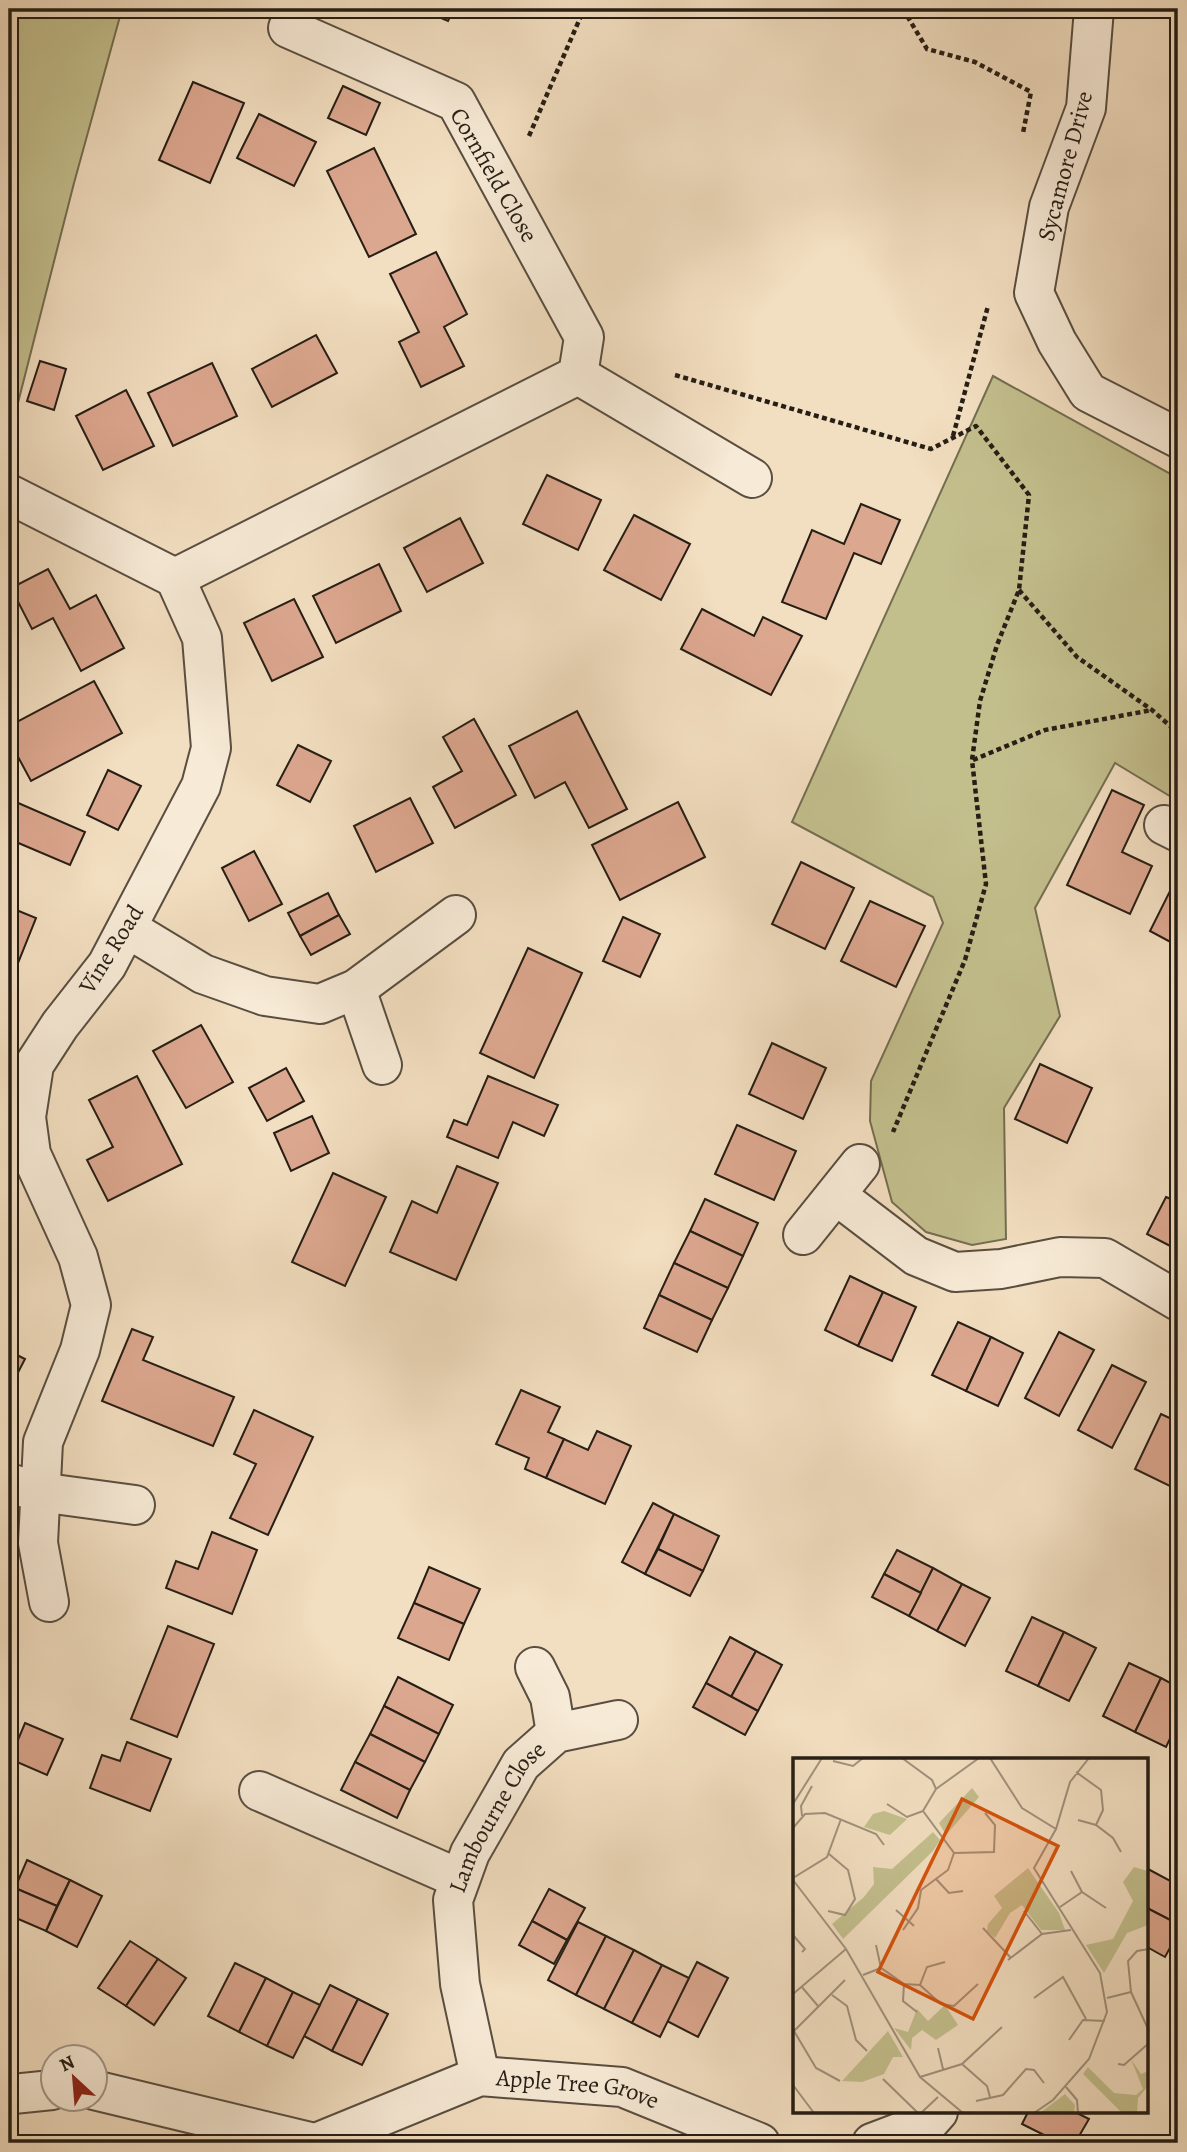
<svg xmlns="http://www.w3.org/2000/svg" width="1187" height="2152" viewBox="0 0 1187 2152" font-family="Alegreya,serif">
<rect width="100%" height="100%" fill="#f2dec0"/>
<filter id="stains"><feTurbulence type="fractalNoise" baseFrequency=".00286" numOctaves="4"/><feColorMatrix values="0 0 0 0 .2 0 0 0 0 .09 0 0 0 0 .02 0 0 0 .5 -.17"/></filter>
<radialGradient id="worn" r=".72"><stop offset=".6" stop-color="#630" stop-opacity="0"/><stop offset="1" stop-color="#630" stop-opacity=".3"/></radialGradient>
<g fill="#c3bf8d" stroke="#746e51" stroke-width="2">
<path d="M 9,9 L 122,9 L 74,183 L 9,438 Z"/>
<path d="M 993,376 L 1178,478 L 1178,801 L 1115,763 L 1035,908 L 1060,1016 L 1004,1108 L 1006,1239 L 972,1245 L 926,1232 L 892,1202 L 870,1121 L 871,1081 L 943,923 L 933,897 L 792,822 Z"/>
</g>
<g fill="#dca78f" stroke="#261e15" stroke-width="2">
<path d="M 420,9 L 454,9 L 448,21 Z"/>
<path d="M 193,82 L 244,103 L 210,183 L 159,160 Z"/>
<path d="M 343,86 L 380,103 L 366,135 L 328,118 Z"/>
<path d="M 259,114 L 316,142 L 294,186 L 237,158 Z"/>
<path d="M 374,148 L 416,234 L 369,257 L 327,171 Z"/>
<path d="M 436,252 L 467,314 L 444,327 L 464,366 L 421,387 L 399,342 L 419,332 L 390,274 Z"/>
<path d="M 316,335 L 337,373 L 272,407 L 252,369 Z"/>
<path d="M 40,361 L 66,369 L 54,410 L 27,401 Z"/>
<path d="M 212,363 L 237,416 L 173,446 L 148,393 Z"/>
<path d="M 126,390 L 154,446 L 103,470 L 76,416 Z"/>
<path d="M 547,475 L 601,500 L 578,550 L 523,524 Z"/>
<path d="M 861,504 L 900,520 L 881,564 L 854,553 L 826,619 L 782,602 L 812,530 L 844,544 Z"/>
<path d="M 634,515 L 690,544 L 661,600 L 604,570 Z"/>
<path d="M 460,518 L 483,563 L 427,592 L 404,548 Z"/>
<path d="M 379,564 L 401,611 L 336,643 L 313,596 Z"/>
<path d="M 48,569 L 70,609 L 96,595 L 124,648 L 81,671 L 53,618 L 32,629 L 11,588 Z"/>
<path d="M 294,599 L 323,657 L 272,681 L 244,623 Z"/>
<path d="M 702,609 L 754,636 L 763,617 L 802,636 L 771,695 L 681,649 Z"/>
<path d="M 94,681 L 122,733 L 31,781 L 9,740 L 9,726 Z"/>
<path d="M 577,711 L 627,809 L 589,828 L 565,782 L 535,798 L 509,746 Z"/>
<path d="M 474,719 L 516,795 L 455,828 L 433,787 L 462,771 L 443,737 Z"/>
<path d="M 298,745 L 331,761 L 310,802 L 277,785 Z"/>
<path d="M 108,770 L 141,786 L 118,830 L 87,815 Z"/>
<path d="M 1112,790 L 1144,805 L 1122,852 L 1152,866 L 1130,914 L 1067,885 Z"/>
<path d="M 410,798 L 433,843 L 376,872 L 354,826 Z"/>
<path d="M 9,799 L 85,832 L 70,865 L 9,839 Z"/>
<path d="M 678,802 L 705,857 L 620,900 L 592,845 Z"/>
<path d="M 254,851 L 282,904 L 249,921 L 222,868 Z"/>
<path d="M 801,862 L 854,888 L 825,949 L 772,924 Z"/>
<path d="M 1176,879 L 1178,880 L 1178,946 L 1150,931 Z"/>
<path d="M 328,893 L 339,915 L 300,936 L 288,913 Z"/>
<path d="M 870,901 L 925,926 L 896,987 L 841,961 Z"/>
<path d="M 9,907 L 36,918 L 12,978 L 9,977 Z"/>
<path d="M 339,915 L 350,934 L 311,955 L 300,936 Z"/>
<path d="M 623,917 L 660,934 L 640,977 L 603,961 Z"/>
<path d="M 528,948 L 582,973 L 534,1078 L 480,1053 Z"/>
<path d="M 201,1025 L 233,1082 L 186,1108 L 153,1051 Z"/>
<path d="M 772,1043 L 826,1068 L 803,1119 L 749,1094 Z"/>
<path d="M 1040,1064 L 1092,1088 L 1067,1143 L 1015,1119 Z"/>
<path d="M 286,1068 L 304,1101 L 267,1121 L 249,1088 Z"/>
<path d="M 137,1076 L 182,1164 L 108,1201 L 87,1160 L 113,1147 L 89,1100 Z"/>
<path d="M 488,1076 L 558,1105 L 544,1136 L 513,1122 L 498,1158 L 447,1137 L 454,1120 L 467,1125 Z"/>
<path d="M 312,1116 L 329,1153 L 291,1171 L 274,1133 Z"/>
<path d="M 737,1125 L 796,1151 L 774,1200 L 715,1174 Z"/>
<path d="M 457,1166 L 498,1183 L 456,1280 L 390,1252 L 412,1201 L 437,1213 Z"/>
<path d="M 333,1173 L 386,1197 L 345,1286 L 292,1262 Z"/>
<path d="M 1166,1197 L 1178,1202 L 1178,1250 L 1147,1234 Z"/>
<path d="M 705,1199 L 758,1223 L 743,1256 L 690,1231 Z"/>
<path d="M 690,1231 L 743,1256 L 728,1288 L 674,1263 Z"/>
<path d="M 674,1263 L 728,1288 L 712,1320 L 659,1295 Z"/>
<path d="M 850,1276 L 883,1292 L 858,1346 L 825,1330 Z"/>
<path d="M 883,1292 L 916,1307 L 892,1361 L 858,1346 Z"/>
<path d="M 659,1295 L 712,1320 L 697,1352 L 644,1328 Z"/>
<path d="M 958,1322 L 991,1337 L 966,1391 L 932,1375 Z"/>
<path d="M 132,1329 L 153,1337 L 143,1360 L 234,1397 L 213,1446 L 102,1401 Z"/>
<path d="M 1059,1332 L 1094,1350 L 1059,1416 L 1025,1398 Z"/>
<path d="M 991,1337 L 1023,1353 L 998,1406 L 966,1391 Z"/>
<path d="M 9,1351 L 25,1359 L 9,1390 Z"/>
<path d="M 1112,1365 L 1146,1382 L 1112,1448 L 1078,1430 Z"/>
<path d="M 521,1390 L 560,1407 L 548,1432 L 564,1439 L 546,1478 L 525,1469 L 529,1458 L 496,1444 Z"/>
<path d="M 254,1410 L 313,1437 L 268,1535 L 230,1518 L 256,1464 L 234,1454 Z"/>
<path d="M 1161,1414 L 1178,1422 L 1178,1490 L 1135,1469 Z"/>
<path d="M 597,1431 L 631,1446 L 605,1504 L 546,1478 L 564,1439 L 588,1450 Z"/>
<path d="M 653,1503 L 674,1514 L 645,1574 L 622,1562 Z"/>
<path d="M 674,1514 L 719,1536 L 703,1571 L 658,1549 Z"/>
<path d="M 212,1532 L 257,1550 L 232,1614 L 166,1588 L 176,1561 L 198,1569 Z"/>
<path d="M 658,1549 L 703,1571 L 690,1596 L 645,1574 Z"/>
<path d="M 897,1550 L 933,1568 L 921,1593 L 884,1574 Z"/>
<path d="M 429,1567 L 480,1589 L 464,1624 L 414,1603 Z"/>
<path d="M 933,1568 L 962,1584 L 937,1631 L 909,1616 Z"/>
<path d="M 884,1574 L 921,1593 L 909,1616 L 872,1597 Z"/>
<path d="M 962,1584 L 990,1598 L 965,1646 L 937,1631 Z"/>
<path d="M 414,1603 L 464,1624 L 449,1660 L 398,1638 Z"/>
<path d="M 1032,1617 L 1064,1632 L 1038,1686 L 1006,1671 Z"/>
<path d="M 168,1626 L 214,1644 L 177,1737 L 131,1719 Z"/>
<path d="M 1064,1632 L 1096,1648 L 1069,1701 L 1038,1686 Z"/>
<path d="M 730,1637 L 756,1651 L 731,1697 L 706,1683 Z"/>
<path d="M 756,1651 L 782,1665 L 758,1711 L 731,1697 Z"/>
<path d="M 1129,1663 L 1161,1678 L 1135,1732 L 1103,1716 Z"/>
<path d="M 398,1677 L 453,1705 L 439,1734 L 384,1706 Z"/>
<path d="M 1161,1678 L 1178,1687 L 1178,1722 L 1166,1747 L 1135,1732 Z"/>
<path d="M 706,1683 L 758,1711 L 745,1735 L 693,1707 Z"/>
<path d="M 384,1706 L 439,1734 L 425,1762 L 370,1734 Z"/>
<path d="M 25,1723 L 63,1739 L 47,1775 L 10,1759 Z"/>
<path d="M 370,1734 L 425,1762 L 410,1790 L 355,1762 Z"/>
<path d="M 127,1742 L 171,1759 L 150,1811 L 90,1788 L 102,1755 L 120,1761 Z"/>
<path d="M 355,1762 L 410,1790 L 397,1818 L 341,1790 Z"/>
<path d="M 27,1860 L 70,1880 L 57,1906 L 15,1888 Z"/>
<path d="M 1148,1869 L 1178,1885 L 1178,1924 L 1147,1908 Z"/>
<path d="M 70,1880 L 102,1896 L 77,1947 L 46,1931 Z"/>
<path d="M 15,1888 L 57,1906 L 46,1931 L 9,1915 L 9,1902 Z"/>
<path d="M 549,1889 L 585,1908 L 567,1940 L 532,1921 Z"/>
<path d="M 1147,1908 L 1178,1924 L 1178,1933 L 1165,1957 L 1147,1947 Z"/>
<path d="M 532,1921 L 567,1940 L 554,1964 L 519,1945 Z"/>
<path d="M 578,1922 L 606,1936 L 576,1995 L 548,1980 Z"/>
<path d="M 606,1936 L 634,1950 L 604,2009 L 576,1995 Z"/>
<path d="M 130,1941 L 158,1959 L 126,2006 L 98,1988 Z"/>
<path d="M 634,1950 L 662,1965 L 632,2023 L 604,2009 Z"/>
<path d="M 158,1959 L 186,1978 L 154,2025 L 126,2006 Z"/>
<path d="M 697,1962 L 728,1978 L 698,2037 L 667,2021 Z"/>
<path d="M 235,1963 L 266,1978 L 239,2032 L 208,2016 Z"/>
<path d="M 662,1965 L 689,1978 L 660,2037 L 632,2023 Z"/>
<path d="M 266,1978 L 293,1992 L 267,2046 L 239,2032 Z"/>
<path d="M 330,1985 L 358,1999 L 332,2051 L 304,2036 Z"/>
<path d="M 293,1992 L 320,2005 L 293,2058 L 267,2046 Z"/>
<path d="M 358,1999 L 388,2014 L 362,2065 L 332,2051 Z"/>
<path d="M 1028,2112 L 1075,2112 L 1089,2119 L 1075,2143 L 1060,2143 L 1022,2124 Z"/>
</g>
<g fill="none" stroke-linecap="round" stroke-linejoin="round">
<defs>
<g id="minor">
<path d="M 1094,9 L 1086,108 L 1049,207 L 1034,293 L 1057,342 L 1088,392 L 1178,438"/>
<path d="M 578,375 L 752,478"/>
<path d="M 9,494 L 175,578 L 202,638 L 211,748 L 201,786 L 107,965 L 60,1025 L 34,1065 L 26,1117 L 31,1154 L 78,1257 L 91,1305 L 80,1350 L 43,1442 L 38,1543 L 49,1602"/>
<path d="M 175,578 L 578,375 L 584,337 L 456,102 L 288,28"/>
<path d="M 1164,825 L 1178,832"/>
<path d="M 127,928 L 203,974 L 265,996 L 320,1004 L 356,989 L 456,915"/>
<path d="M 356,989 L 382,1065"/>
<path d="M 836,1195 L 916,1256 L 955,1272 L 1001,1269 L 1060,1257 L 1105,1258 L 1178,1301"/>
<path d="M 803,1235 L 860,1164"/>
<path d="M 9,1483 L 39,1492 L 135,1505"/>
<path d="M 535,1667 L 550,1697 L 556,1733"/>
<path d="M 259,1791 L 460,1879"/>
<path id="s1" d="M 480,2076 L 460,1984 L 453,1900 L 470,1853 L 521,1764 L 556,1733 L 618,1720"/>
<path d="M 94,2090 L 314,2143"/>
<path d="M 9,2096 L 13,2094 L 52,2090"/>
<path id="s2" d="M 316,2143 L 480,2076 L 622,2087 L 760,2143"/>
<path d="M 872,2143 L 930,2121 L 938,2112"/>
</g>
</defs>
<use href="#minor" stroke="#594e40" stroke-width="42"/>
<g stroke="#261e15" stroke-width="4.5" stroke-dasharray="5 3.5" stroke-linecap="butt">
<path d="M 903,9 L 927,49 L 975,62 L 1031,92 L 1023,133"/>
<path d="M 529,136 L 584,9"/>
<path d="M 675,375 L 931,449 L 976,426 L 1029,495 L 1019,590 L 997,645 L 980,701 L 972,760 L 986,884 L 965,960 L 893,1132"/>
<path d="M 953,436 L 988,306"/>
<path d="M 1019,590 L 1077,657 L 1152,710 L 1178,733"/>
<path d="M 973,760 L 1045,730 L 1152,710"/>
</g>
<use href="#minor" stroke="#f7ead6" stroke-width="38"/>
</g>
<g text-anchor="middle" stroke-width="5" stroke-linejoin="round" paint-order="stroke">
<g font-size="24" fill="#261e15" stroke="#f7ead6">
<text transform="translate(1065 166) rotate(-75)" y="8">Sycamore Drive</text>
<text transform="translate(494 175) rotate(60)" y="8">Cornfield Close</text>
<text transform="translate(111 949) rotate(-58)" y="8">Vine Road</text>
<text dy="8" stroke="none"><textPath href="#s1" startOffset="273">Lambourne Close</textPath></text>
<text dy="8" stroke="none"><textPath href="#s2" startOffset="276">Apple Tree Grove</textPath></text>
</g>
</g>
<g transform="translate(793 1758)">
<rect width="355" height="355" fill="#f2dec0"/>
<path d="M 179,30 L 186,39 L 153,77 L 146,65 ZM 91,53 L 114,61 L 97,77 L 71,69 L 80,56 ZM 140,74 L 147,82 L 140,93 L 50,181 L 39,166 L 71,139 L 81,126 L 80,109 L 99,111 ZM 341,109 L 355,113 L 355,167 L 334,175 L 311,215 L 293,187 L 320,181 L 340,143 L 330,124 ZM 235,110 L 266,155 L 272,172 L 248,172 L 229,147 L 217,155 L 202,180 L 194,173 L 195,166 L 209,150 L 201,138 ZM 152,247 L 165,267 L 143,282 L 129,272 L 119,280 L 118,292 L 101,270 L 115,274 L 124,251 L 135,263 ZM 95,273 L 110,299 L 100,299 L 91,316 L 69,324 L 49,323 ZM 338,301 L 348,316 L 355,313 L 355,328 L 345,340 L 344,355 L 329,355 L 290,316 L 295,309 L 321,335 L 343,337 L 350,331 ZM 272,336 L 282,347 L 281,355 L 247,355 Z" fill="#c3bf8d"/>
<path fill="none" stroke="#a0917c" stroke-width="2" d="M 109,0 L 139,22 L 143,31 L 130,53 L 161,95 L 155,112 L 128,132 L 125,150 L 110,172M 197,0 L 229,50 L 263,71M 40,3 L 60,8 L 70,0M 283,14 L 308,32 L 310,52 L 303,67M 143,31 L 186,0M 0,46 L 29,0M 94,46 L 114,59 L 130,53M 9,58 L 8,48 L 19,28M 285,62 L 303,67 L 320,80 L 328,94M 0,70 L 12,56 L 32,55 L 83,76 L 91,87M 161,95 L 201,94 L 202,67 L 192,55M 0,120 L 34,99 L 48,61M 143,121 L 156,135 L 170,133M 0,122 L 53,191 L 127,319 L 170,355M 289,134 L 313,150M 267,149 L 289,134 L 278,113M 103,152 L 121,168M 35,153 L 52,157 L 62,141 L 55,112 L 36,96M 231,153 L 249,176M 190,170 L 218,200M 0,177 L 12,191 L 9,194M 83,187 L 88,210M 215,202 L 249,176 L 278,172M 70,217 L 88,210 L 111,226 L 127,227 L 148,246 L 161,248 L 185,226M 111,226 L 110,243 L 124,254M 127,227 L 134,209 L 152,204M 8,228 L 25,248M 338,234 L 356,273M 0,236 L 53,191M 39,237 L 54,248 L 63,282 L 74,293M 241,240 L 270,219 L 293,261M 314,240 L 338,234 L 335,203 L 344,193 L 356,191M 1,273 L 23,310 L 47,323M 0,274 L 52,222M 276,282 L 290,262 L 312,263M 145,290 L 150,311M 169,306 L 194,328 L 197,339M 325,306 L 331,307 L 356,285M 127,319 L 169,306 L 209,269M 90,321 L 125,355M 0,327 L 21,355M 273,329 L 284,342 L 285,355M 183,343 L 210,337 L 233,311 L 241,312 L 251,325M 128,355 L 145,339M 241,355 L 260,342 L 296,301 L 314,254 L 307,215 L 241,110 L 263,71 L 277,24 L 296,0"/>
<path fill="#d5530d" fill-opacity="0.15" stroke="#d5530d" stroke-width="3.5" d="M 169,41 L 265,88 L 180,261 L 85,214 Z"/>
<rect width="355" height="355" fill="none" stroke="#261e15" stroke-width="3.5"/>
</g>
<rect width="1187" height="2152" fill="none" stroke="#f2dec0" stroke-width="35"/>
<rect x="10" y="10" width="1166" height="2131" fill="none" stroke="#261e15" stroke-width="3.5"/>
<rect x="18" y="18" width="1152" height="2117" fill="none" stroke="#261e15" stroke-width="2"/>
<g transform="translate(74 2078) rotate(334)"><circle r="33" fill="#f7ead6" stroke="#a39889" stroke-width="2"/>
<path d="M0-5L12 26L0 18L-12 26Z" fill="#8f2418"/>
<text y="-10" font-size="19" font-weight="bold" text-anchor="middle" fill="#261e15">N</text>
</g>
<rect width="100%" height="100%" filter="url(#stains)"/>
<rect width="100%" height="100%" fill="url(#worn)"/>
</svg>
